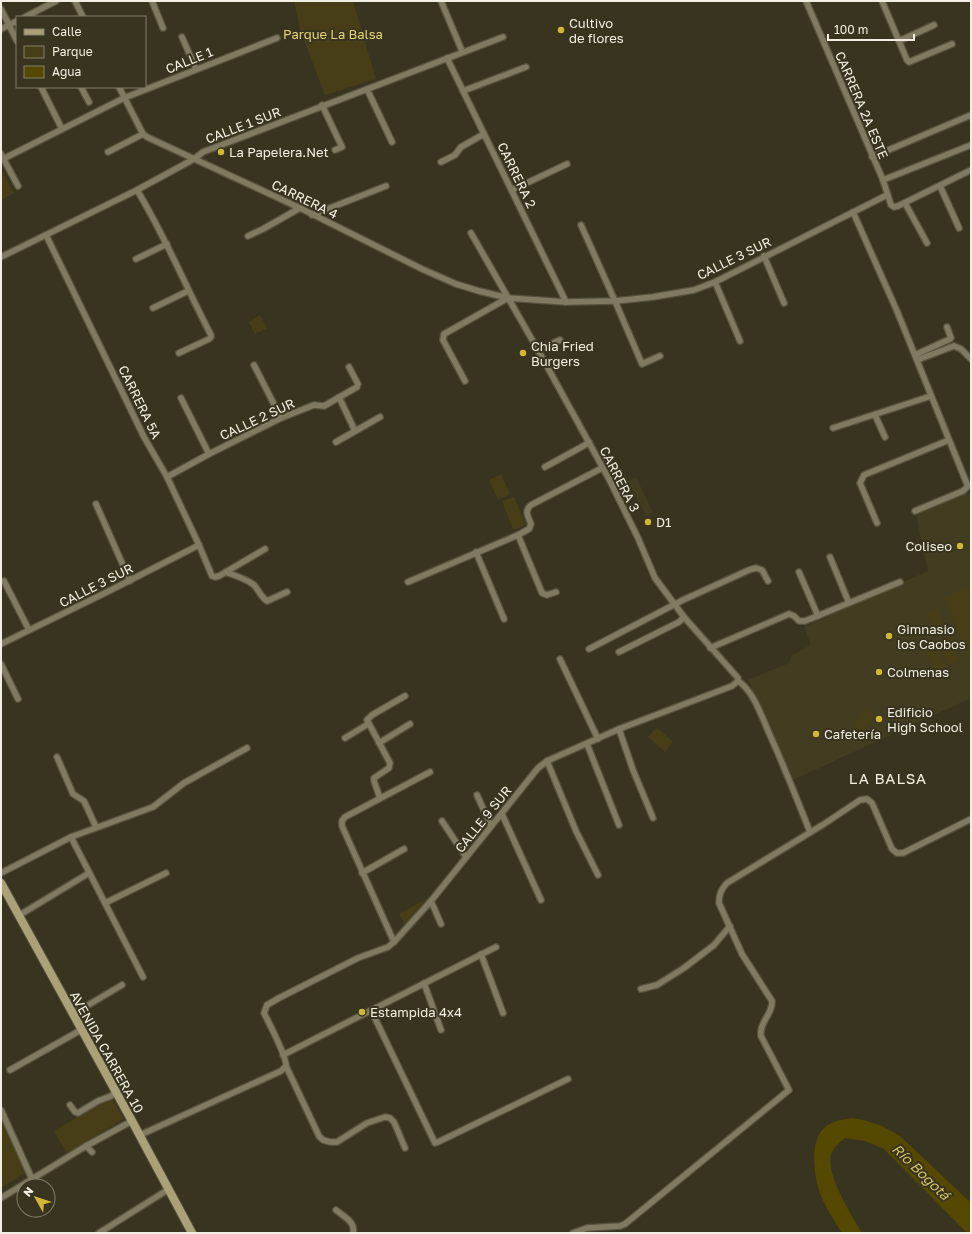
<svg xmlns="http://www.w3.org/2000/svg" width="972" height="1234" viewBox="0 0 972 1234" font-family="'Golos Text',sans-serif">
<rect width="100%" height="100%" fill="#38341f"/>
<g fill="#423c20">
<path d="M 636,477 L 653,513 L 646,516 L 628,481 Z"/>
<path d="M 968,491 L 971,498 L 971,698 L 793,780 L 748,680 L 789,663 L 792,655 L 811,645 L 804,627 L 928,571 L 916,515 Z"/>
</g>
<g fill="#473e18">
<path d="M 294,1 L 353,1 L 376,79 L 325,95 L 300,30 Z"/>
<path d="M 1,169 L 14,193 L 1,200 Z"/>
<path d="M 260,315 L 267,328 L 255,334 L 249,322 Z"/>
<path d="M 501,474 L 510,494 L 498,500 L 489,480 Z"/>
<path d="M 514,497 L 526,525 L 513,530 L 502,501 Z"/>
<path d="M 971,586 L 971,662 L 943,597 Z"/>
<path d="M 938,608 L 948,632 L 936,637 L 926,613 Z"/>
<path d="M 950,636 L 960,660 L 948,665 L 938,642 Z"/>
<path d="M 936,643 L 946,667 L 934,672 L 924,648 Z"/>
<path d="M 865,708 L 875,716 L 861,732 L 851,725 Z"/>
<path d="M 657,727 L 673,742 L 665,752 L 648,737 Z"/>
<path d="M 426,899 L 405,924 L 399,914 Z"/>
<path d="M 111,1097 L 124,1119 L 67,1153 L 54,1131 Z"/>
<path d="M 1,1114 L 28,1171 L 1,1188 Z"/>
</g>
<path fill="#554800" d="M 852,1118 L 864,1120 L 882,1126 L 900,1136 L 971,1203 L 971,1233 L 967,1233 L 884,1149 L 865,1141 L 845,1138 C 840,1142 835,1146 832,1152 C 823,1171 852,1216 862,1233 L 842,1233 C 834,1220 825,1207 820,1193 C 814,1175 809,1142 824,1128 C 831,1121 843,1119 852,1118 Z"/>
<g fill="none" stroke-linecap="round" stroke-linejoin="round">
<defs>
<g id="street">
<path d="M 75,1 L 83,17"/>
<path d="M 152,1 L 163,28"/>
<path d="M 441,1 L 462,51"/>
<path d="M 806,1 L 883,180 L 891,205 L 894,207 L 898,206 L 971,170"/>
<path d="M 882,1 L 907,60 L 909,62 L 952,44"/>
<path d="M 1,9 L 17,41"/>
<path d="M 25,17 L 56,1"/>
<path d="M 1,29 L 17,21"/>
<path d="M 182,37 L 196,69"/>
<path d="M 899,41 L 934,25"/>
<path d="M 447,58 L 566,302"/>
<path d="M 41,87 L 62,129"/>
<path d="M 81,87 L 89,102"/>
<path d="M 119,87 L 143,134 L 147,137 L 300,208 L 422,269 L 456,284 L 479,291 L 508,298 L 566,302 L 615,301 L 653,297 L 694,290 L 715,282 L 887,195"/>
<path d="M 367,89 L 392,142"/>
<path d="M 463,91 L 526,67"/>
<path d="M 322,105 L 342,147 L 335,150"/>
<path d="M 108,152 L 143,134"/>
<path d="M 1,154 L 18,186"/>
<path d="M 872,157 L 971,115"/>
<path d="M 3,159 L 124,98 L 277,38"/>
<path d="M 441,162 L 455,155 L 461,147 L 484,134"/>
<path d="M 883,180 L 971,145"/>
<path d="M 940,186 L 959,228"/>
<path d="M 137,190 C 165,236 186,287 211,335 L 211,337 L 209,339 L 179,353"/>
<path d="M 512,190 L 567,164"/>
<path d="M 905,203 L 927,243"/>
<path d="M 853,212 L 897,311 L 967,484 L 968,486 L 963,491 L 915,511"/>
<path d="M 312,215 L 386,186"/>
<path d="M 581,225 L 615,301 L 642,364 L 660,356"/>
<path d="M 471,233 L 538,350 L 609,479 L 638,538 L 655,578 L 684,617 L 738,678 L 738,681"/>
<path d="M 46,235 L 144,437 L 167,477 L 199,545 L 212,576 L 215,577 L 219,576 L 265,549"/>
<path d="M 248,236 L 263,229 L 300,208"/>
<path d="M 764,256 L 784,303"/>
<path d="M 1,257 L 137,190 L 194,159 L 203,152 L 503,37"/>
<path d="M 136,259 L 167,244"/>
<path d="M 715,282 L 740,341"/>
<path d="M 153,308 L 188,291"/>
<path d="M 538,350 L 560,340"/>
<path d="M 915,355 L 950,339 L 951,338 L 947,327"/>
<path d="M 917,360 L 954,346 L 961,349 L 971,359"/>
<path d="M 254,365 L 281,418"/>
<path d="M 465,381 L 443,340 L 444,334 L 508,298"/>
<path d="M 339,397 L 355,431"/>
<path d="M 181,398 L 209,454"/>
<path d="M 875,415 L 885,437"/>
<path d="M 833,428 L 931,396"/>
<path d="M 336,442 L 380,417"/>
<path d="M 545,467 L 585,445 L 589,442"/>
<path d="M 167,477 L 209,454 L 281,418 L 314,405 L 324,406 L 357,387 L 358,384 L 349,367"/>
<path d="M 96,504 L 130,581"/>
<path d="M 877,523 L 860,483 L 864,475 L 949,440"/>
<path d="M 518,535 L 542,593 L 547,595 L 556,592"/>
<path d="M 476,552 L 504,619"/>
<path d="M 830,557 L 849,603"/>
<path d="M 226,572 C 235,576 248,579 255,586 C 259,591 261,597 267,601 L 287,592"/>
<path d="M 799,572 L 818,616"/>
<path d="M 4,581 L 29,630"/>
<path d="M 408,582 L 518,535 L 529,529 L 531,524 C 528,516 524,511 531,505 L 602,468"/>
<path d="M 1,644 L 109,591 L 199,545"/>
<path d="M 710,648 L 789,614 L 794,616 L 799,621 L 805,621 L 900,582"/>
<path d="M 589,649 L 683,600 L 749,570 L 756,568 L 762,570 L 768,581"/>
<path d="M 619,652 L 679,622 L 684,617"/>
<path d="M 560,659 L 598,739"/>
<path d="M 1,664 L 18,699"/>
<path d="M 738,681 C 753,690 762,717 769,733 C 784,766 797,799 810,832"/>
<path d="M 619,729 L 633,770 L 653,818"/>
<path d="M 345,738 L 368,724"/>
<path d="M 379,743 L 410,724"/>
<path d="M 587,744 L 619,825"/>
<path d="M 57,757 L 73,794 L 84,801 L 96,827"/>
<path d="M 547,761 L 576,831 L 598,875"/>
<path d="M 477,795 L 491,826"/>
<path d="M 380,798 L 374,781 L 374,778 L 389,768 L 390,763 L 367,720 L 372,715 L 405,696"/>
<path d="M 502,814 L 541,900"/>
<path d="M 442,821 L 466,857"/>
<path d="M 71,837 L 143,977"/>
<path d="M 1,873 L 71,837 L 153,807 L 184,783 L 247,748"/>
<path d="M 362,873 L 404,849"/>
<path d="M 431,901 L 441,924"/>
<path d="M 105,903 L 166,873"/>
<path d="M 18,916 L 89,873"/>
<path d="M 394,942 L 342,826 L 342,821 L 345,817 L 430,772"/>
<path d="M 481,954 L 503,1013"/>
<path d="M 424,983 L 441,1030"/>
<path d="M 641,989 L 657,985 L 684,968 L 714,945 L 730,926"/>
<path d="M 371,1010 L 435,1143 L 438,1142 L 568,1079"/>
<path d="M 73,1014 L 122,985"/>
<path d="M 283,1055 L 496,947"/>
<path d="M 10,1070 L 81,1030"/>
<path d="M 70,1105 L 75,1112 L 78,1113 L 98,1101 L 111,1096 L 116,1092"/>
<path d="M 1,1110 L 32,1179"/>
<path d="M 140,1135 L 281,1071 L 286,1066"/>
<path d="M 86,1146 L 92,1152"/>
<path d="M 405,1148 L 394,1122 L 390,1118 L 385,1117 L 367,1123 L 337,1142 L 330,1142 L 323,1140 L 319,1136 L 286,1066 C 287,1057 269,1023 264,1013 L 267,1005 L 279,998 L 358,958 L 388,947 L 394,942 L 431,901 L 538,768 L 547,761 L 619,729 L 732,686 L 738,681"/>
<path d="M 1,1198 L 86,1146 L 132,1121"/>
<path d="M 336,1210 C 344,1217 356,1222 353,1233"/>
<path d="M 99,1233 L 169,1189"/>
<path d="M 573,1233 L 587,1228 L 620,1226 L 625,1224 L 789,1090 L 761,1036 C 759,1022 773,1014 772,1001 L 742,954 L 719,903 C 719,894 721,890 727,883 L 824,824 L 860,800 L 867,799 L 872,803 L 892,849 L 897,853 L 903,853 L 971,819"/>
</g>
<path id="secondary" d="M 1,883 L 132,1121 L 192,1233"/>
</defs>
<use href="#street" stroke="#56523e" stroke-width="8"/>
<use href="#secondary" stroke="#56523e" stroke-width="10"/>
<use href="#street" stroke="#7f7a61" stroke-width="5.5"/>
<use href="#secondary" stroke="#aaa179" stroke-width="8"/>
</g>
<g fill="#d1b736" stroke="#38341f" stroke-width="1.5">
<circle cx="561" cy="30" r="4"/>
<circle cx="221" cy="152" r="4"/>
<circle cx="523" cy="353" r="4"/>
<circle cx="648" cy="522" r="4"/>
<circle cx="960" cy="546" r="4"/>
<circle cx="889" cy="636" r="4"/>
<circle cx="879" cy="672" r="4"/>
<circle cx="879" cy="719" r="4"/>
<circle cx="816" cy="734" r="4"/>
<circle cx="362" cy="1012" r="4"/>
</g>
<g text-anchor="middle" stroke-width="4" stroke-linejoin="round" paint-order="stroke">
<g font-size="13" fill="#f2efe2" stroke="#38341f" text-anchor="start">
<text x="569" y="28">Cultivo<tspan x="569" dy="15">de flores</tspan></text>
<text x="229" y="157">La Papelera.Net</text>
<text x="531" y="351">Chia Fried<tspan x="531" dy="15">Burgers</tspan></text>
<text x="656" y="527">D1</text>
<text x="952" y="551" text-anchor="end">Coliseo</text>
<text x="897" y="634">Gimnasio<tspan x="897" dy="15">los Caobos</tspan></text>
<text x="887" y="677">Colmenas</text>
<text x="887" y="717">Edificio<tspan x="887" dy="15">High School</tspan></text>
<text x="824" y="739">Cafetería</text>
<text x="370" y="1017">Estampida 4x4</text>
</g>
<g font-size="13" fill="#e6d278" stroke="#38341f">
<text x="333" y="39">Parque La Balsa</text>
</g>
<g font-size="13" fill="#f2efe2" stroke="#38341f">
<text transform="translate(189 60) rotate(-22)" y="5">CALLE 1</text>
<text transform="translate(862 105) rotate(67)" y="5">CARRERA 2A ESTE</text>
<text transform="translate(243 125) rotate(-21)" y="5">CALLE 1 SUR</text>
<text transform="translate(517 175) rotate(64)" y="5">CARRERA 2</text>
<text transform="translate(305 199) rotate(26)" y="5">CARRERA 4</text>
<text transform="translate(734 258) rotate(-26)" y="5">CALLE 3 SUR</text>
<text transform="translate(140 402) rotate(64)" y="5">CARRERA 5A</text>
<text transform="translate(257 419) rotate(-25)" y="5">CALLE 2 SUR</text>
<text transform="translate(620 479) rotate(63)" y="5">CARRERA 3</text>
<text transform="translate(96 585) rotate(-27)" y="5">CALLE 3 SUR</text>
<text transform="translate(483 819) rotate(-51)" y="5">CALLE 9 SUR</text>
<text transform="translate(107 1052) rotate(61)" y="5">AVENIDA CARRERA 10</text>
</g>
<g font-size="14" font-style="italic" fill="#d4c066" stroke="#38341f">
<text transform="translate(921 1172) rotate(44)" y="5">Río Bogotá</text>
</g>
<g font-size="15" letter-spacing="1" fill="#f2efe2" stroke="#38341f">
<text x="888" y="784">LA BALSA</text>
</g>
</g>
<rect width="972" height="1234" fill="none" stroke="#f2efe2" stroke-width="4"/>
<rect x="16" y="16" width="130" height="72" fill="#38341f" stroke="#827f6d"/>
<rect x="24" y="29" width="20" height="6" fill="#aaa179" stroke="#827f6d"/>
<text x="52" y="36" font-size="12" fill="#f2efe2">Calle</text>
<rect x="24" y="46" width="20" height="12" fill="#473e18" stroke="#827f6d"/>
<text x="52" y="56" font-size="12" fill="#f2efe2">Parque</text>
<rect x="24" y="66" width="20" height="12" fill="#554800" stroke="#827f6d"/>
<text x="52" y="76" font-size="12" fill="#f2efe2">Agua</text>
<g transform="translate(36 1198) rotate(309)"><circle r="19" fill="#38341f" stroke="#827f6d"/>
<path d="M0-3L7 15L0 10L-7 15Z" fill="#d1b736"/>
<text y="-6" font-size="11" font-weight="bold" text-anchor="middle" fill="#f2efe2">N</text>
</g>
<path d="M828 34v6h86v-6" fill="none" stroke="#f2efe2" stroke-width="2"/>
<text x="834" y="34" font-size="12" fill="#f2efe2" stroke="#38341f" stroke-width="3" paint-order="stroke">100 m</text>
</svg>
